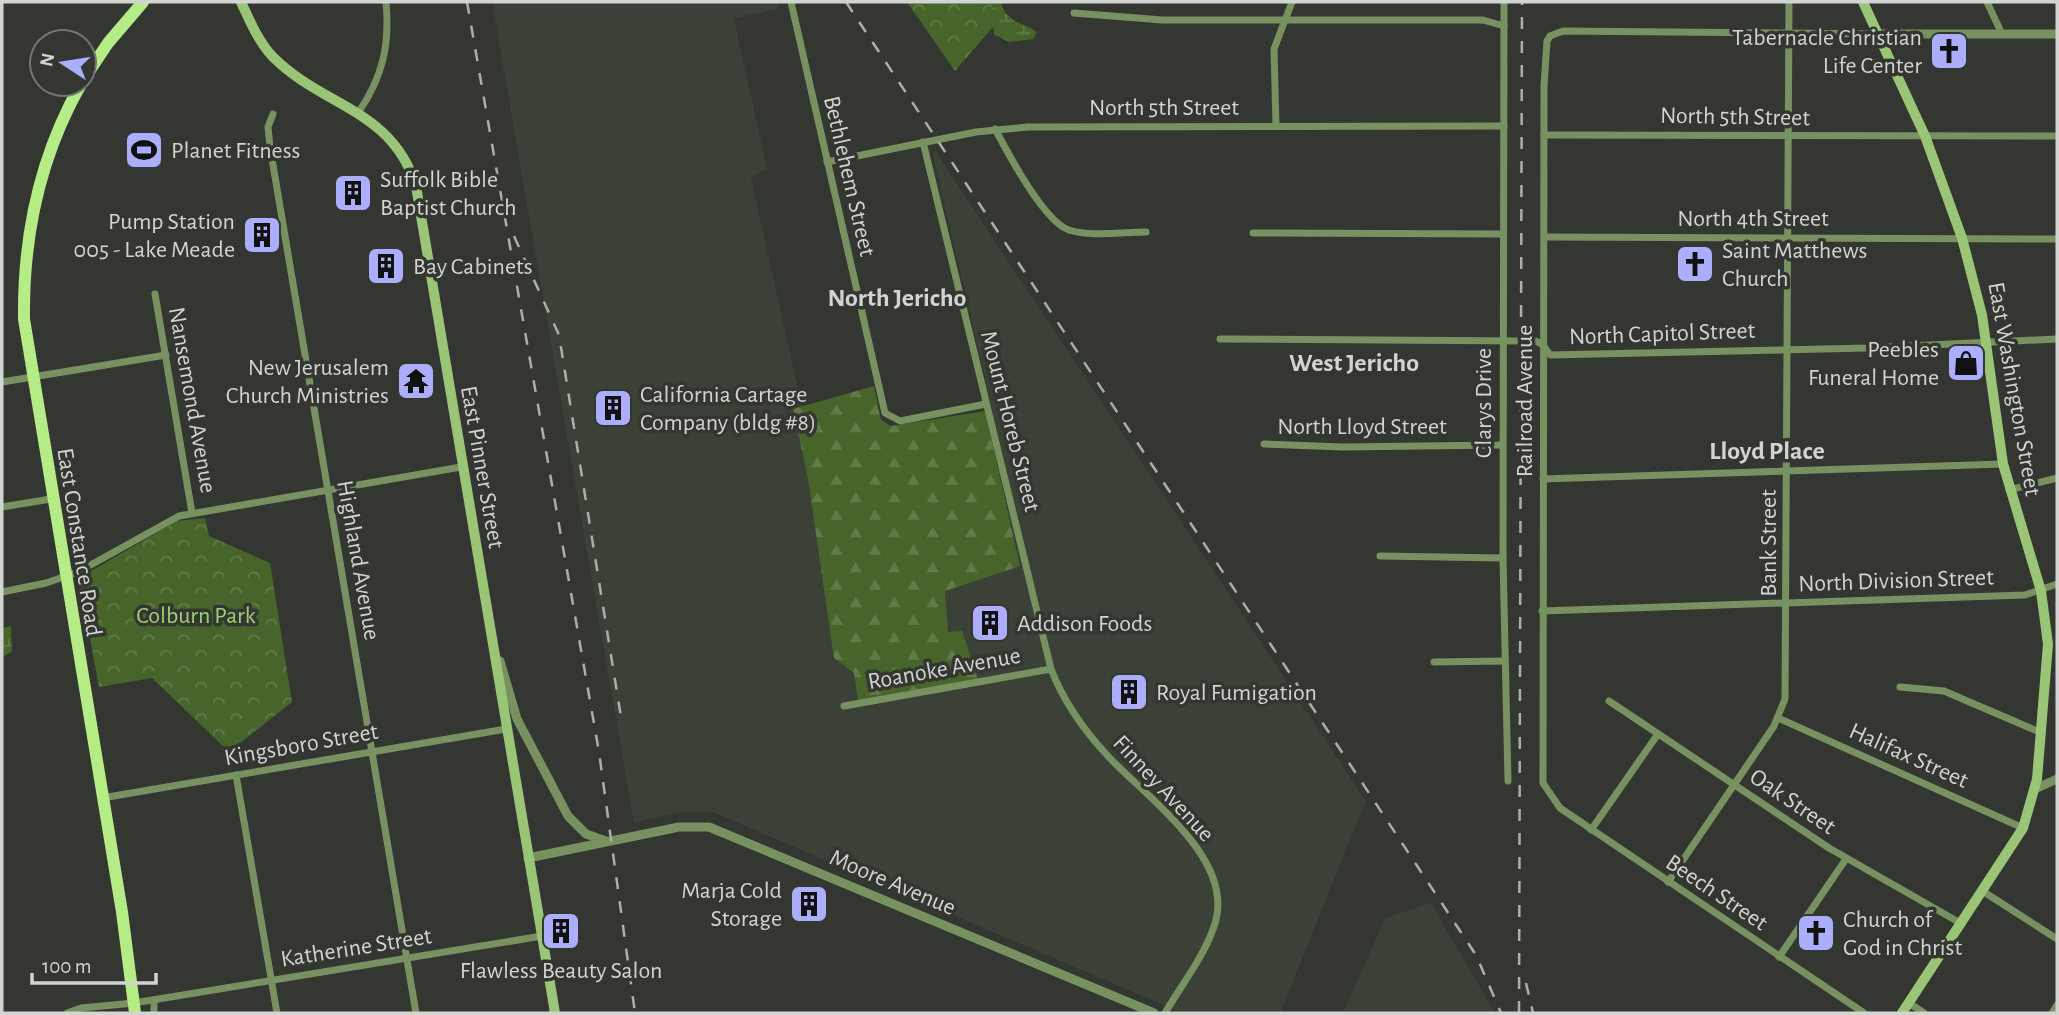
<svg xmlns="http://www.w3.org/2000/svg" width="2059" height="1015" viewBox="0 0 2059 1015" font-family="'Alegreya Sans',sans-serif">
<defs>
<pattern id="forest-firs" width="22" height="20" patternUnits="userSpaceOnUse" patternTransform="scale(1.75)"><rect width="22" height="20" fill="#47652a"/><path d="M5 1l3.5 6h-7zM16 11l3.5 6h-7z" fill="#617a48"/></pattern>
<pattern id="wetland-marsh" width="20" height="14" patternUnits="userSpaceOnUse" patternTransform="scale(1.75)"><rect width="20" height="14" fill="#47652a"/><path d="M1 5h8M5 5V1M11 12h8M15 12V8" fill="none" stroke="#617a48"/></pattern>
<pattern id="park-crowns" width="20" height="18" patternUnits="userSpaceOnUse" patternTransform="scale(1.75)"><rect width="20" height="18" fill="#47652a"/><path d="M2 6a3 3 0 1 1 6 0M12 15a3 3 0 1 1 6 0" fill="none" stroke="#617a48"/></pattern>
</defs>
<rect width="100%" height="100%" fill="#343731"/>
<g fill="#3b4136">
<path d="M 492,2 L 778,2 L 779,8 L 734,19 L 767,168 L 751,178 L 810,443 L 951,475 L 1006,468 L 934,160 L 934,149 L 1366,801 L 1280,1013 L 1182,1013 L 713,812 L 679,812 L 634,823 Z"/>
<path d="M 1431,903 L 1495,1013 L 1343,1013 L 1385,918 Z"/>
</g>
<path fill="url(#forest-firs)" d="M 874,386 L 881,420 L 891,426 L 985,411 L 1020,566 L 945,591 L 948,632 L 962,631 L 978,679 L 858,700 L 854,673 L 834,658 L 808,479 L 793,409 Z"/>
<g fill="url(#wetland-marsh)">
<path d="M 985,2 L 1001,2 C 1005,22 1023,22 1037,32 L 1033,39 L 1009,42 L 995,35 Z"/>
<path d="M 11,626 L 12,651 L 2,658 L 2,628 Z"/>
</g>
<g fill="url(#park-crowns)">
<path d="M 907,2 L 992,2 L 993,27 L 955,71 Z"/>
<path d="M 205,518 L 209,536 L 270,563 L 292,702 L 235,747 L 225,748 L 152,678 L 99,687 L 79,578 L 177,521 Z"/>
</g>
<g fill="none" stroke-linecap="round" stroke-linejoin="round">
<g stroke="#779161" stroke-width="7">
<path d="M 791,2 L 885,413 L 900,421 L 986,404"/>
<path d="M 1504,2 L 1503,558 L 1508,781"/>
<path d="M 1987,2 L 2002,34"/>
<path d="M 1074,13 L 1162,20 L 1483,20 L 1504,26"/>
<path d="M 358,113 C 383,77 390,44 386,2"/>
<path d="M 273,114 L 268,127 L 270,147 L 416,1013"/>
<path d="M 1276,126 L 1274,49 L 1292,2"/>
<path d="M 995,129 C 1008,153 1044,222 1069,230 C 1091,237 1123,232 1146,232"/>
<path d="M 1544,135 L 2057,136"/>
<path d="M 923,142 L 1051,669 C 1063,700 1083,729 1106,754 C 1144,796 1232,855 1216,920 C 1207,953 1182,984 1165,1013"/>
<path d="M 827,162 L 976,132 L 1028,127 L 1504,126"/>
<path d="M 1253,233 L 1503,234"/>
<path d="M 1545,237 L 2057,239"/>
<path d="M 155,294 L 192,513"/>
<path d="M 1220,339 L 1536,341 L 1543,345 L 1550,355 L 1867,348 L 2057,339"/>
<path d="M 2,382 L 166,355"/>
<path d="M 1264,444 L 1342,447 L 1502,445"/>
<path d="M 1543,479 L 2003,464"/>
<path d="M 2009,490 L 2057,478"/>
<path d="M 2,507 L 51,499"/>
<path d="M 1380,556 L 1503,558"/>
<path d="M 2,592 L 46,583 L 78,572 L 179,516 L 461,467"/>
<path d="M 1542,611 L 2025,595 L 2057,584"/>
<path d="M 1434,662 L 1504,661"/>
<path d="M 1900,687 L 1944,691 L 2042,733"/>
<path d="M 1609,701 L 1829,848 L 1962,924"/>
<path d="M 844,706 L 1051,669"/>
<path d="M 1778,718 L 2023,828"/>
<path d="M 236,775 L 277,1013"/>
<path d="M 102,798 L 506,729"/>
<path d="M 1591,830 L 1658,734"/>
<path d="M 1668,882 L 1774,726 L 1785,699 L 1789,2"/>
<path d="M 1984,892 L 2057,939"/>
<path d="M 1779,957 L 1846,859"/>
<path d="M 154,1000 L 154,1013"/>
<path d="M 1909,1003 L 1924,1013"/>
<path d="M 67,1013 L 81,1008 L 134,1003 L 542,936"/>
<path d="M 1864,1013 L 1560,808 L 1543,783 L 1544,86 L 1547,41 L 1550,36 L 1563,31 L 1879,34"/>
<path d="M 2052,1013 L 2057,1005"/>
</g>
<g stroke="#779161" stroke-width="9">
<path d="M 1879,34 L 2057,34"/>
<path d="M 500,661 L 517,719 L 568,816 L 586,834 L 606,841"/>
<path d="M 2035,789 L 2057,779"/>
<path d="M 528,858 L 679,827 L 709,827 L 1154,1013"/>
</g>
<g stroke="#9ac576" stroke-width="10">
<path d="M 241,2 C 250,21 258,41 273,57 C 323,107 392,109 416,186 L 555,1013"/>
<path d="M 1863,2 L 1925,136 L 1962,238 L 1982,315 L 2003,464 L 2041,591 L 2048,644 L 2037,779 L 2023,828 L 1902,1013"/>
</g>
<g stroke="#b6ec86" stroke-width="12">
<path d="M 84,79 L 108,43 L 143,2"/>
<path d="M 81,84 C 40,156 23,236 24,319 L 122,912 L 135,1013"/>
</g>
<g stroke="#acaeab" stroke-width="2.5" stroke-dasharray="12 12" stroke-linecap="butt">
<path d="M 467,2 L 599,752 L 635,1013"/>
<path d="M 846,2 L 1476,955 L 1501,1013"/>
<path d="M 514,236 L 559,335 L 621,717"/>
<path d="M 1526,983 L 1533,1013"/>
<path d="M 1519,1013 L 1522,2"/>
</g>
</g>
<defs>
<symbol id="church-square" viewBox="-11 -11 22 22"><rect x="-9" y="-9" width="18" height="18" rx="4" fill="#abaffb" stroke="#343731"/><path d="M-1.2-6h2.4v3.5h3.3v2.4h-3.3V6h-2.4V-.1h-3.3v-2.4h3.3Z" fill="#111"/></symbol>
<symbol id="stadium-square" viewBox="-11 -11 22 22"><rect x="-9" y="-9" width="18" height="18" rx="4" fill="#abaffb" stroke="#343731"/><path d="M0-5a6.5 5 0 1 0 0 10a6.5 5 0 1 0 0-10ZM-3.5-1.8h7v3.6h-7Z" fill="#111"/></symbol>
<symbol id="building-square" viewBox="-11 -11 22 22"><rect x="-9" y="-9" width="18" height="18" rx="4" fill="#abaffb" stroke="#343731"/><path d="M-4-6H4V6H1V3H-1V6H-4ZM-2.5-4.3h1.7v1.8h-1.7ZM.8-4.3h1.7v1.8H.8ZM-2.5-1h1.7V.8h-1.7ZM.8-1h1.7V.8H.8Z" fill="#111"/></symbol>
<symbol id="shop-square" viewBox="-11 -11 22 22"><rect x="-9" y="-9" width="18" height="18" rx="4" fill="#abaffb" stroke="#343731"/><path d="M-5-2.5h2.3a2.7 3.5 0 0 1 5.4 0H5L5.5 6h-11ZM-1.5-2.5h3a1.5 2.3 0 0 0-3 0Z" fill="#111"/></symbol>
<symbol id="temple-square" viewBox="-11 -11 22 22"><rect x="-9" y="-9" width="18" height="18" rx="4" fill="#abaffb" stroke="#343731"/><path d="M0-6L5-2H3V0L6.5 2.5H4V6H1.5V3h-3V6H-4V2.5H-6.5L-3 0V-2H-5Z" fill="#111"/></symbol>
</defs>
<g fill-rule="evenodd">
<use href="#church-square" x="1927" y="29" width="44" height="44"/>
<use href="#stadium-square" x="122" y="128" width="44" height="44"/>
<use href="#building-square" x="331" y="171" width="44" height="44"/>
<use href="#building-square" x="240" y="213" width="44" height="44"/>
<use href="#church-square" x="1673" y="242" width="44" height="44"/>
<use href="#building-square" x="364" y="244" width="44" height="44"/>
<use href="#shop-square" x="1944" y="341" width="44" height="44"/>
<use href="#temple-square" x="394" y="359" width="44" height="44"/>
<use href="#building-square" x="591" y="386" width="44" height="44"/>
<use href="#building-square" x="968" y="601" width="44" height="44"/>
<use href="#building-square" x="1107" y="670" width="44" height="44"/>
<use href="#building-square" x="787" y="882" width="44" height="44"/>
<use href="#building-square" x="539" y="909" width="44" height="44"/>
<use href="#church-square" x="1794" y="911" width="44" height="44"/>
</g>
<g text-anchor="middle" stroke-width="7" stroke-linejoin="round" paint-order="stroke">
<g font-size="24" fill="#d2d4d1" stroke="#343731" text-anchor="start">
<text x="1922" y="45" text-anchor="end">Tabernacle Christian<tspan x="1922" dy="28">Life Center</tspan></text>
<text x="171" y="158">Planet Fitness</text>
<text x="380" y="187">Suffolk Bible<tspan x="380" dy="28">Baptist Church</tspan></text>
<text x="235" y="229" text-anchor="end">Pump Station<tspan x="235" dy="28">005 - Lake Meade</tspan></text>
<text x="1722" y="258">Saint Matthews<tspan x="1722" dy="28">Church</tspan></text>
<text x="413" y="274">Bay Cabinets</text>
<text x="1939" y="357" text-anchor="end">Peebles<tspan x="1939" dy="28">Funeral Home</tspan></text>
<text x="389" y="375" text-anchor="end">New Jerusalem<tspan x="389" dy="28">Church Ministries</tspan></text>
<text x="640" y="402">California Cartage<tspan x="640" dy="28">Company (bldg #8)</tspan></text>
<text x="1017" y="631">Addison Foods</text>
<text x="1156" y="700">Royal Fumigation</text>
<text x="782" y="898" text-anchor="end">Marja Cold<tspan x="782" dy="28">Storage</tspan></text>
<text x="1843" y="927">Church of<tspan x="1843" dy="28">God in Christ</tspan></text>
<text x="561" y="978" text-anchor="middle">Flawless Beauty Salon</text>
</g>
<g font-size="24" fill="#d2d4d1" stroke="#343731">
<text x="1164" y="115">North 5th Street</text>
<text transform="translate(1735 116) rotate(1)" y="8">North 5th Street</text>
<text transform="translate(850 176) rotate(77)" y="8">Bethlehem Street</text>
<text x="1753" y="226">North 4th Street</text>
<text transform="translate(1662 333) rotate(-2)" y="8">North Capitol Street</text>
<text transform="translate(2015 389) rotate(80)" y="8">East Washington Street</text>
<text transform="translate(193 400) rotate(80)" y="8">Nansemond Avenue</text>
<text transform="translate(1524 401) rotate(-90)" y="8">Railroad Avenue</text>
<text transform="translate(1483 403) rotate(-90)" y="8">Clarys Drive</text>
<text transform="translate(1011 421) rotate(76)" y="8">Mount Horeb Street</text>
<text x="1362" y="434">North Lloyd Street</text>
<text transform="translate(483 467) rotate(80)" y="8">East Pinner Street</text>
<text transform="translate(80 542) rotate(81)" y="8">East Constance Road</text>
<text transform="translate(1768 543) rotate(-90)" y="8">Bank Street</text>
<text transform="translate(359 560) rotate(80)" y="8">Highland Avenue</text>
<text transform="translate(1896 580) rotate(-2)" y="8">North Division Street</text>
<text transform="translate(944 668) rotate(-10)" y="8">Roanoke Avenue</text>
<text transform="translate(301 744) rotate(-10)" y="8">Kingsboro Street</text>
<text transform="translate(1909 755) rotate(24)" y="8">Halifax Street</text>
<text transform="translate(1164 788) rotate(47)" y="8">Finney Avenue</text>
<text transform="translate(1793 801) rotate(34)" y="8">Oak Street</text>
<text transform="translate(893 882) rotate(23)" y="8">Moore Avenue</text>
<text transform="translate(1717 892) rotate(34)" y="8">Beech Street</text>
<text transform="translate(356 947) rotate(-9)" y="8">Katherine Street</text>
</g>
<g font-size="24" fill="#9ed270" stroke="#343731">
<text x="196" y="623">Colburn Park</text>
</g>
<g font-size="26" font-weight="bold" fill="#d2d4d1" stroke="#343731">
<text x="897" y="306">North Jericho</text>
<text x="1354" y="371">West Jericho</text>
<text x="1767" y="459">Lloyd Place</text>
</g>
</g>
<rect width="2059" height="1015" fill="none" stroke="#d2d4d1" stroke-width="7"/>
<g transform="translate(63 63) rotate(282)"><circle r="33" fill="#343731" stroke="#737671" stroke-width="2"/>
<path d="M0-5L12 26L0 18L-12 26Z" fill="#abaffb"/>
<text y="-10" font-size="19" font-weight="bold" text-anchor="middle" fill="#d2d4d1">N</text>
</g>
<path d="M32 973v10h124v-10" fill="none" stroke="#d2d4d1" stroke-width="3.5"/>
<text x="42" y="973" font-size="21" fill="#d2d4d1" stroke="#343731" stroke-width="5" paint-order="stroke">100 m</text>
</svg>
